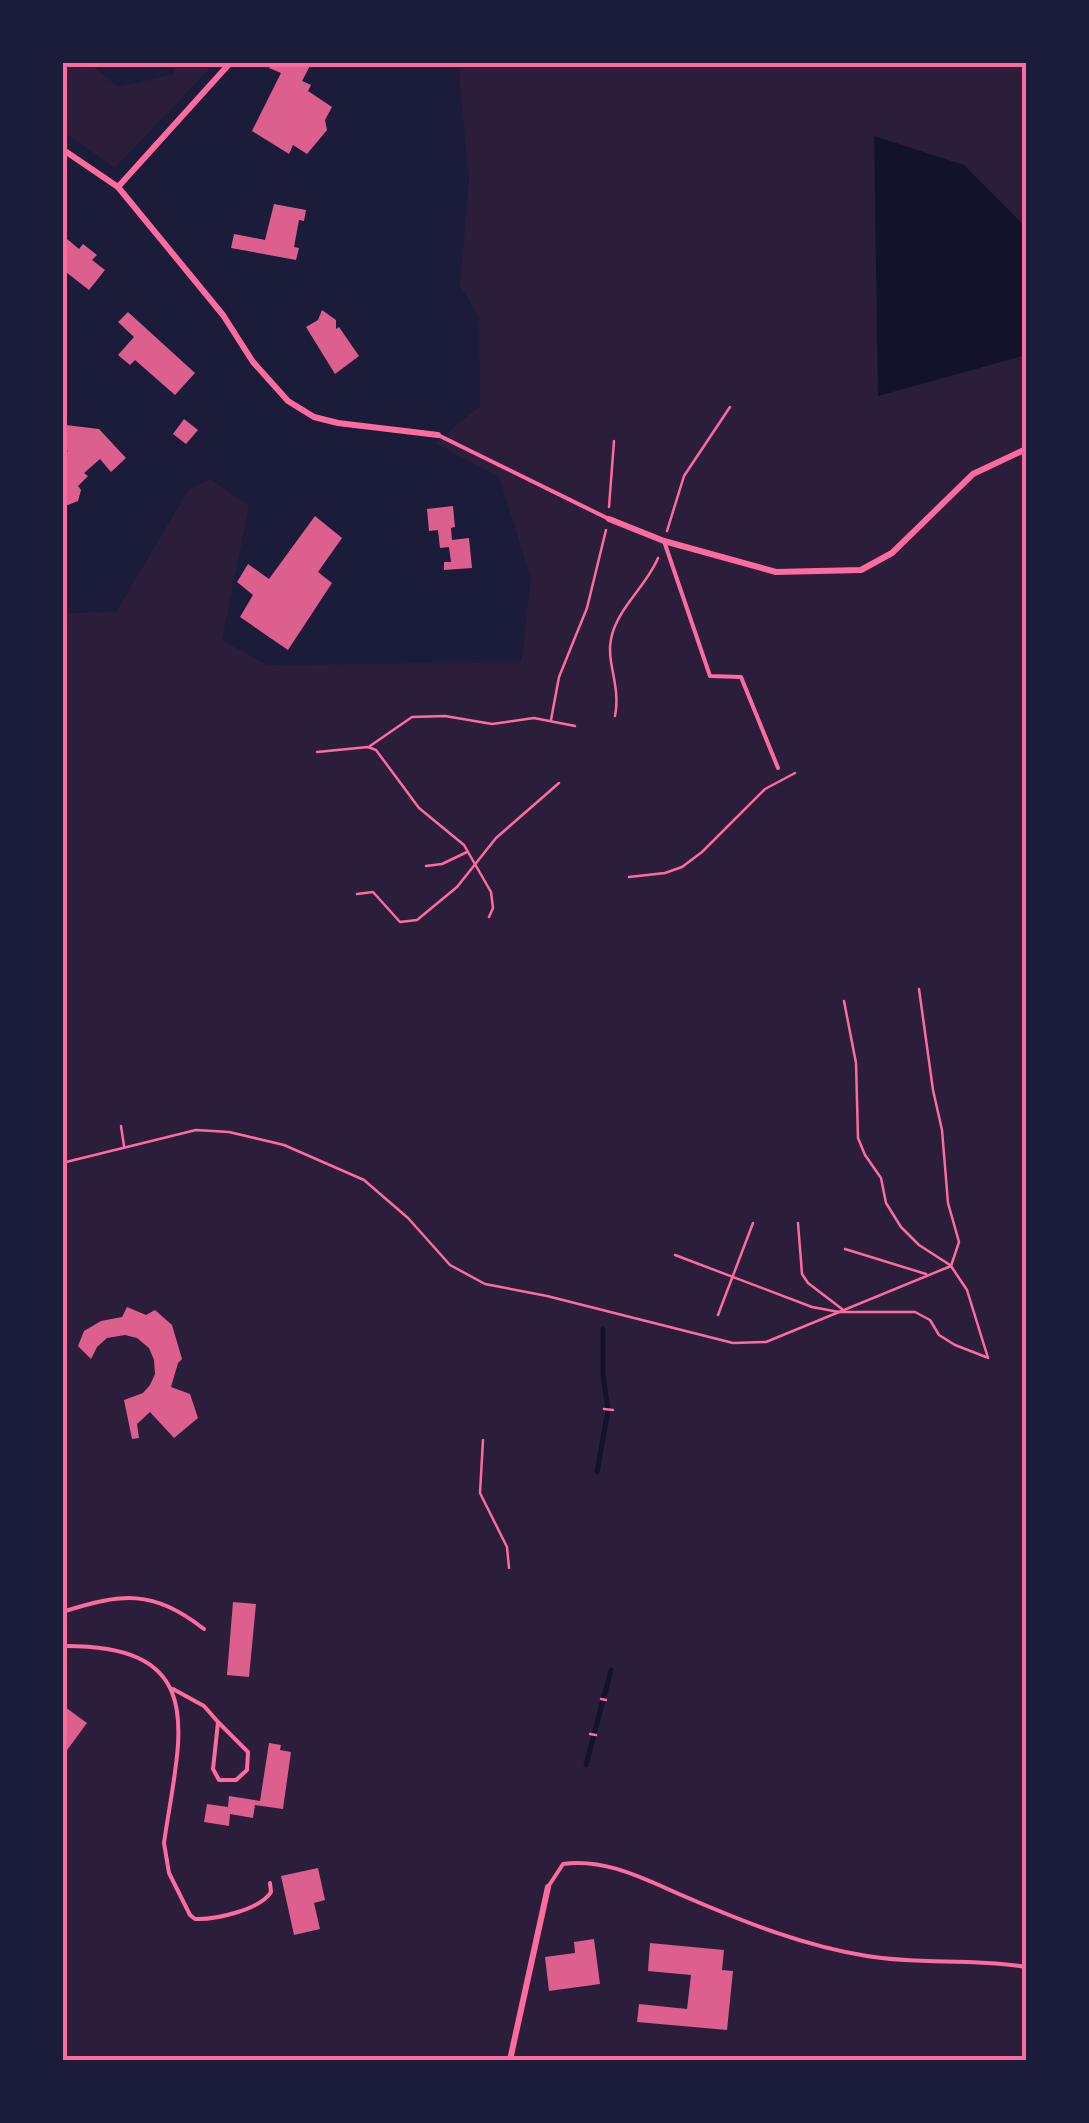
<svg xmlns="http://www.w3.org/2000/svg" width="1089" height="2123" viewBox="0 0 1089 2123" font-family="'DejaVu Sans',sans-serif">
<rect width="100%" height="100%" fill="#1b1b3a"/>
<g fill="#2a1e3b">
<path d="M 63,62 L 89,63 L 118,87 L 174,74 L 172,63 L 215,63 L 115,168 L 63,131 Z"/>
<path d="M 458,63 L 1026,63 L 1026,2060 L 63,2060 L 62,613 L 116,612 L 189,489 L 211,479 L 249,506 L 222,640 L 267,665 L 521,662 L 531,578 L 499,477 L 435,443 L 480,406 L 479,317 L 460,285 L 469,181 Z"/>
</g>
<path fill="#12122b" d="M 874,136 L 964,165 L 1026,227 L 1026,355 L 878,396 Z"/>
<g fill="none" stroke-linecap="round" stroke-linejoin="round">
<g stroke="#12122b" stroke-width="5">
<path d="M 597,1472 L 608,1410 L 603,1375 L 603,1329"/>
<path d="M 586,1765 L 611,1670"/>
</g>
</g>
<g fill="#dd5f8e">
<path d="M 272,62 L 312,62 L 302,81 L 311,85 L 308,91 L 332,107 L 325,120 L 327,130 L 307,154 L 293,145 L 289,154 L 252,131 L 281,73 L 269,68 Z"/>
<path d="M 274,204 L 306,210 L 304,221 L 299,220 L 294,247 L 299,248 L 296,260 L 231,248 L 234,234 L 265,240 Z"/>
<path d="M 67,239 L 79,249 L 83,244 L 97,255 L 92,260 L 105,270 L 89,290 L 62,269 L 62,245 Z"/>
<path d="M 322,310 L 336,320 L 336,329 L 339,327 L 359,356 L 335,374 L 306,327 L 318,320 Z"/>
<path d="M 128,312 L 195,373 L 175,395 L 135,360 L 130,365 L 118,355 L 134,337 L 118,322 Z"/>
<path d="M 184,419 L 198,430 L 186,444 L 173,434 Z"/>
<path d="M 66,425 L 99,429 L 126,458 L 111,472 L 100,459 L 84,473 L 88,476 L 78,486 L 81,490 L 78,501 L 68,505 L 62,504 L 62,456 L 68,451 L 64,450 Z"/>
<path d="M 453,506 L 455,527 L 451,528 L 452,540 L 469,538 L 472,568 L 444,570 L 444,562 L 451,562 L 449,547 L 440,548 L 438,530 L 429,531 L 427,509 Z"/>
<path d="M 315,516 L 342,538 L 318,572 L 332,583 L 288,650 L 240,617 L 253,595 L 237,582 L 248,564 L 269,579 Z"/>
<path d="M 127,1307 L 146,1315 L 155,1310 L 172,1325 L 182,1359 L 178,1363 L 171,1387 L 190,1394 L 198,1418 L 174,1438 L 150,1412 L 137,1424 L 139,1438 L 132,1439 L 124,1400 L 143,1393 L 150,1385 L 155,1374 L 154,1360 L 149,1348 L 137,1338 L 125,1335 L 107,1338 L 97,1347 L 91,1359 L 78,1346 L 84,1331 L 101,1321 L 122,1317 Z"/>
<path d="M 233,1602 L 256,1604 L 249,1677 L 227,1675 Z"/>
<path d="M 65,1707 L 87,1723 L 62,1757 L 62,1710 Z"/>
<path d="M 269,1743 L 281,1745 L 280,1750 L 291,1752 L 283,1809 L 255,1805 L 253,1818 L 230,1814 L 229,1826 L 204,1822 L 207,1804 L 228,1807 L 229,1796 L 260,1801 Z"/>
<path d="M 318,1868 L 325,1900 L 314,1903 L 320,1929 L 294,1935 L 281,1876 Z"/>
<path d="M 594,1939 L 600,1984 L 549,1991 L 545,1957 L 575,1953 L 574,1942 Z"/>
<path d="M 650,1943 L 724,1950 L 722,1970 L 733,1971 L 727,2030 L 637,2022 L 639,2004 L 687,2009 L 691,1975 L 648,1971 Z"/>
</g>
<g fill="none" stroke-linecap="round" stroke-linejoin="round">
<g stroke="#ff6b9d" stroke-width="2.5">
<path d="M 609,507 L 614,441"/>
<path d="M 667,531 L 684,476 L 730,407"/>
<path d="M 615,716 C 621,686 606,662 611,639 C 617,608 646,587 658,558"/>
<path d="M 551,720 L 559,677 L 587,608 L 606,530"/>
<path d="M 370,746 L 412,717 L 445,716 L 492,724 L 534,718 L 575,726"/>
<path d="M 317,752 L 368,747 L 376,750 L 419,808 L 464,845 L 491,892 L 493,908 L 489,917"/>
<path d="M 426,866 L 442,864 L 467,852"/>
<path d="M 629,877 L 665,873 L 682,867 L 702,852 L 765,789 L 795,773"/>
<path d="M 357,894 L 373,892 L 400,922 L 417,920 L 457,887 L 496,838 L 559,783"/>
<path d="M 919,989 L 933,1090 L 942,1130 L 948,1203 L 959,1242 L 951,1266 L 967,1290 L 988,1358"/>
<path d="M 844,1001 L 856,1063 L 858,1138 L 865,1155 L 881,1178 L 886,1203 L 901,1227 L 919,1245 L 950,1265"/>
<path d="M 121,1126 L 124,1146"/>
<path d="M 62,1163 L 196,1130 L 229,1132 L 284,1145 L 364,1180 L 408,1218 L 450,1265 L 485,1284 L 547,1296 L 733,1343 L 766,1342 L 951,1266"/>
<path d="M 798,1223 L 802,1274 L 808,1283 L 842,1309"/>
<path d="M 845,1249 L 926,1274"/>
<path d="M 675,1255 L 812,1307 L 839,1312 L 915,1312 L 930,1320 L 939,1335 L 955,1345 L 986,1357"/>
<path d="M 718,1315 L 753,1223"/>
<path d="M 604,1409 L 613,1410"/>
<path d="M 483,1440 L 480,1493 L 507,1547 L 509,1568"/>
<path d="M 601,1699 L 606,1700"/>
<path d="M 590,1734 L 596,1735"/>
</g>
<g stroke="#ff6b9d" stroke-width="4">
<path d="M 438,435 L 609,519"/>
<path d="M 665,544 L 710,676 L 741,677 L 778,768"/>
<path d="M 62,1612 C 123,1593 152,1589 204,1629"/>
<path d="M 62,1646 C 214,1644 179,1737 164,1843 L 169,1873 L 190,1915 L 195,1919 C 216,1920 261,1909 271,1892 L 270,1883"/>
<path d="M 173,1689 L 204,1706 L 218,1722 L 213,1769 L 219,1780 L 236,1780 L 247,1770 L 248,1752 L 218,1722"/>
<path d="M 548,1887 L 563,1864 C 607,1858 646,1880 686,1897 C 744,1922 804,1946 867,1956 C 919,1965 974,1958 1026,1967"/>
</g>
<g stroke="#ff6b9d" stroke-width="6">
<path d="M 62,149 L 118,187 L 223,315 L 253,362 L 288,401 L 314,417 L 338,423 L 438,435"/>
<path d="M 118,187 L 231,62"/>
<path d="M 609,519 L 664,541 L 776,572 L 861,570 L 892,553 L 973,474 L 1026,449"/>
<path d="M 510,2060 L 548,1887"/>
</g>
</g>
<rect width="1089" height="2123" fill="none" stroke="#1b1b3a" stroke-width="130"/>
<rect x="65" y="65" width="959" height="1993" fill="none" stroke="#ff6b9d" stroke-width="4"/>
</svg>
